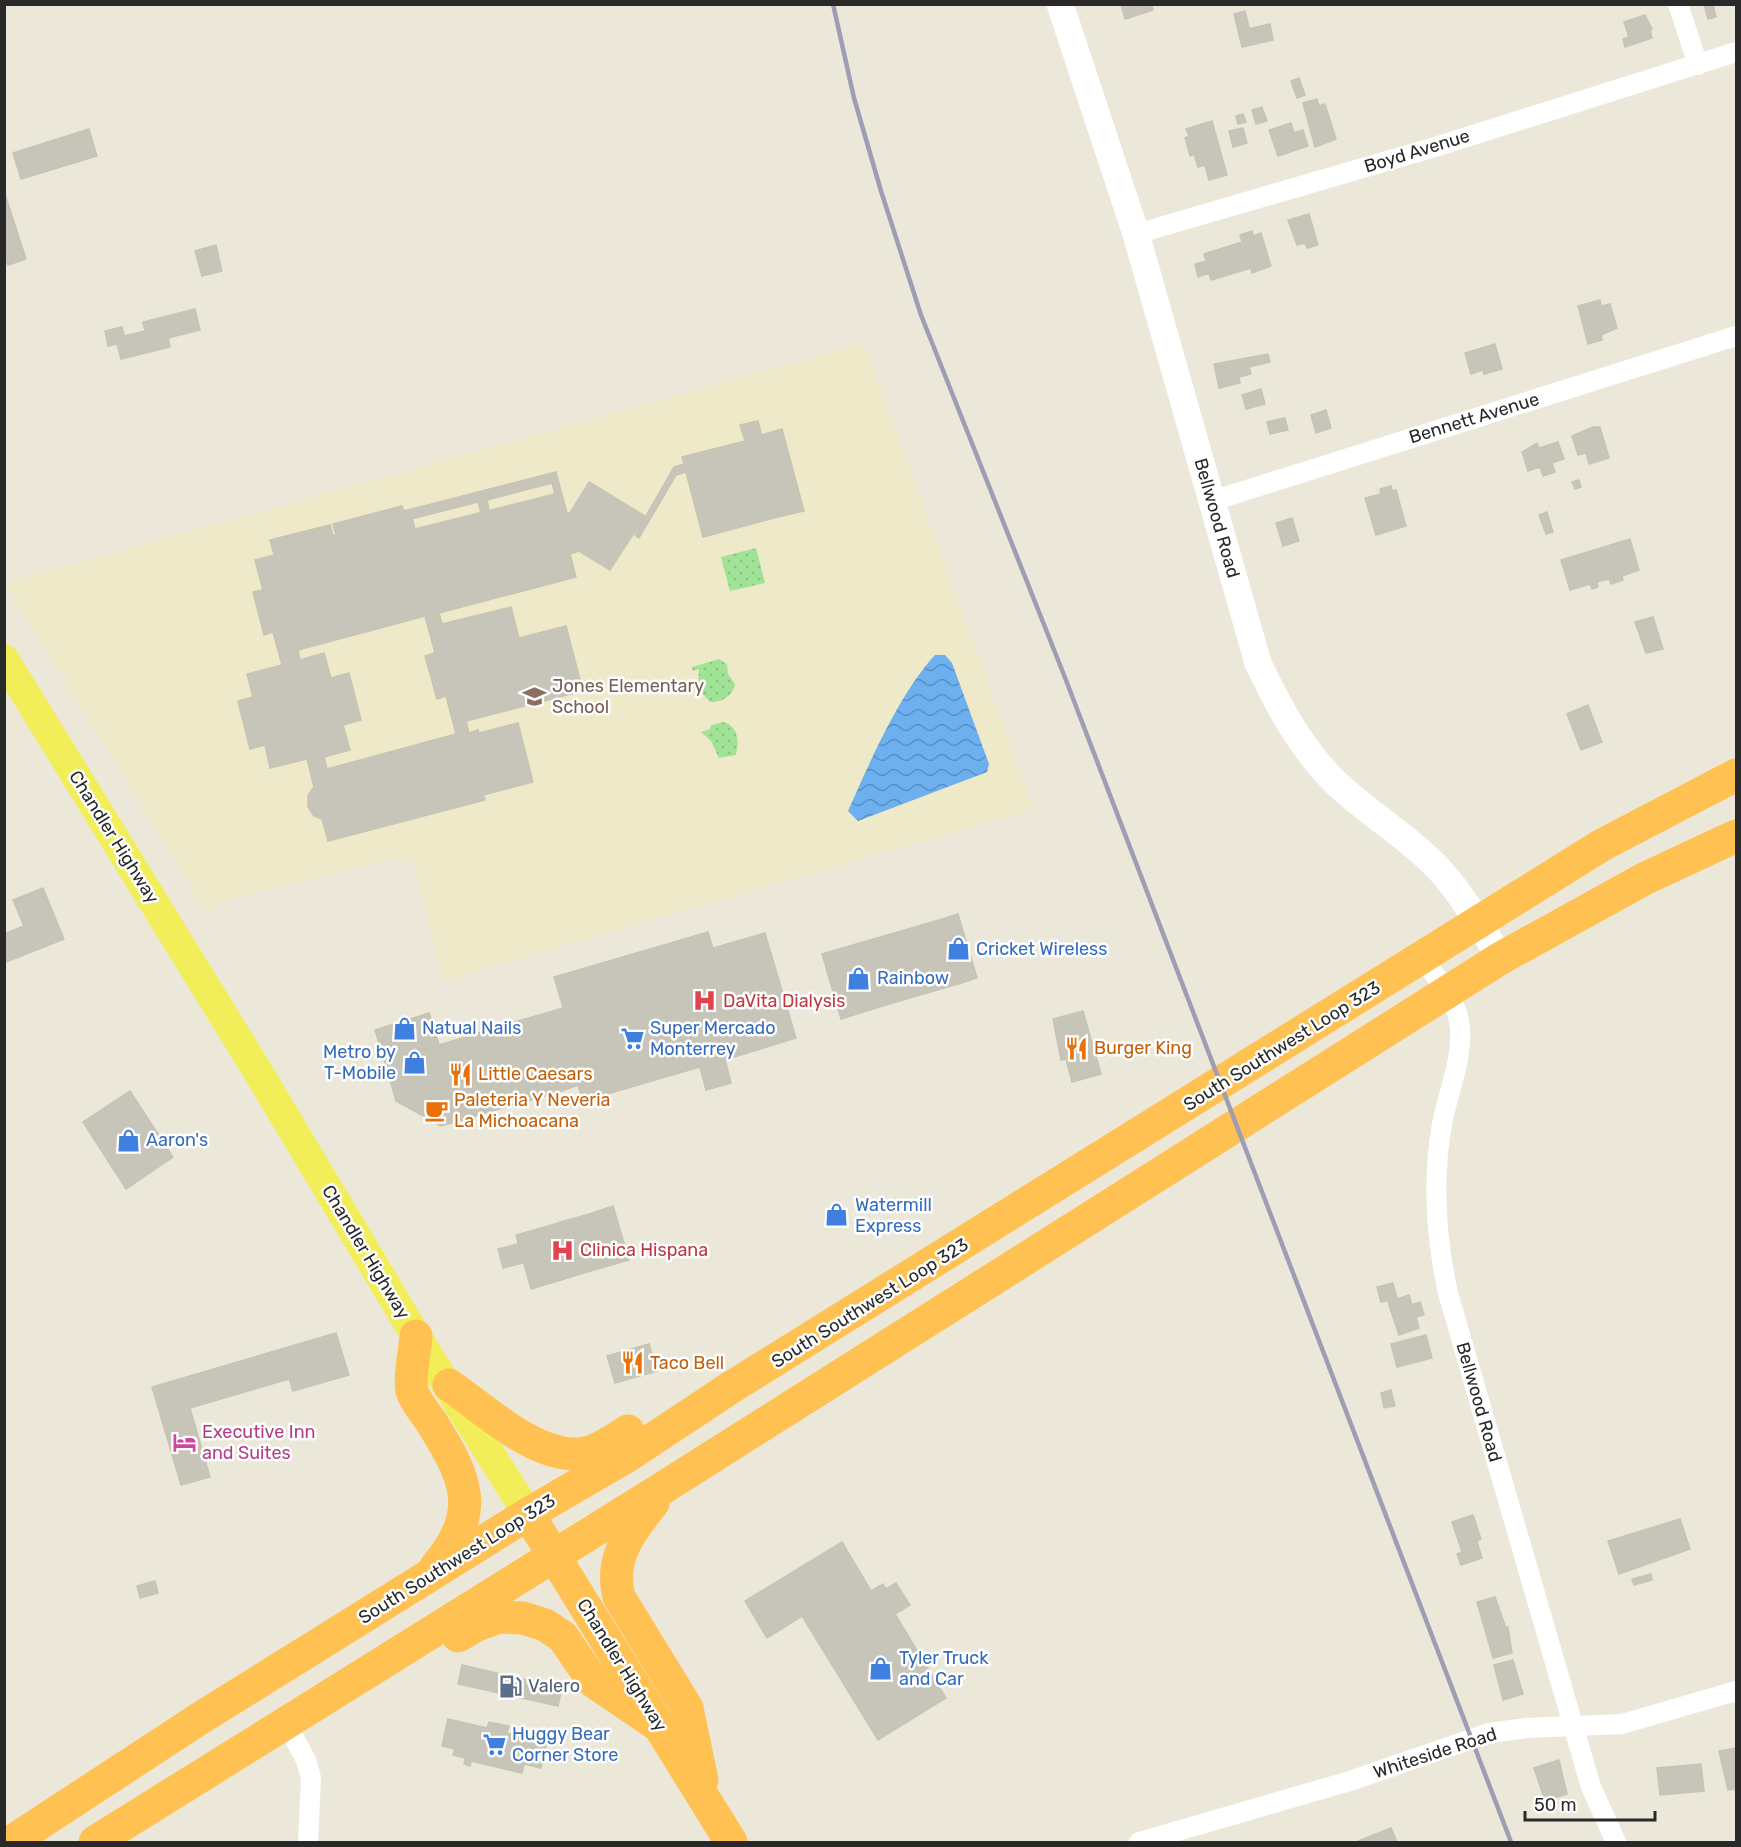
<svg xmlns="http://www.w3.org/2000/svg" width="1741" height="1847" viewBox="0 0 1741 1847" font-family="Rubik,sans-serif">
<defs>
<pattern id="park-dots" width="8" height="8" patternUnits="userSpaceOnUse" patternTransform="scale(1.5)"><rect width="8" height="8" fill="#a0e396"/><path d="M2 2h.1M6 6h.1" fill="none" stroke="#8ac381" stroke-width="1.8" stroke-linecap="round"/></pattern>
<pattern id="water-waves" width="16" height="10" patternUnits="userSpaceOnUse" patternTransform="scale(1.5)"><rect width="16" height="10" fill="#6cb0ef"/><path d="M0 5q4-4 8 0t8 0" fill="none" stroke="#598fc2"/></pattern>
</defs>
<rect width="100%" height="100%" fill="#ebe8da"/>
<path fill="#ede9c9" d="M 864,343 L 1034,809 L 443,981 L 415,870 L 407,862 L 397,858 L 233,898 L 207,912 L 5,583 Z"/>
<g fill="url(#park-dots)">
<path d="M 756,548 L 765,583 L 730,591 L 721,557 Z"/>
<path d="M 719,659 L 727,664 L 728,674 L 735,684 C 733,696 721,703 710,702 L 698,689 L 699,669 L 693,671 L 692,667 Z"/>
<path d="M 724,722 C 739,728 739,741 736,755 L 719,758 L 711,741 L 701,732 L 710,729 L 711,725 Z"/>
</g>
<path fill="url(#water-waves)" d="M 935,655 L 945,655 L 952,663 L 989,764 L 987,772 L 858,821 L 848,811 C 870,762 899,694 935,655 Z"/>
<g fill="#c7c4ba" stroke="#c7c4b4" stroke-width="1.5" fill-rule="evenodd">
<path d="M 1121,4 L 1151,4 L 1153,10 L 1125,19 Z"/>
<path d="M 1704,4 L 1713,4 L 1716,17 L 1708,19 Z"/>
<path d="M 1245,11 L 1249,27 L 1238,30 L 1234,14 Z"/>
<path d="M 1645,15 L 1652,29 L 1650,30 L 1652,38 L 1625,47 L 1623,39 L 1629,37 L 1624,22 Z"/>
<path d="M 1270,24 L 1273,40 L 1242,47 L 1238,31 Z"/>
<path d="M 1299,78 L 1305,95 L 1297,98 L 1291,81 Z"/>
<path d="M 1317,99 L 1319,106 L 1325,104 L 1336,139 L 1315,147 L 1303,103 Z"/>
<path d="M 1262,107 L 1267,121 L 1256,124 L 1252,110 Z"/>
<path d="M 1243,114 L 1246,122 L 1238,124 L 1236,116 Z"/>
<path d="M 1212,121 L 1227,175 L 1209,180 L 1205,165 L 1198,167 L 1194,154 L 1190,156 L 1185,138 L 1189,136 L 1186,129 Z"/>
<path d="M 1291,123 L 1294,133 L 1303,130 L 1308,146 L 1278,156 L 1269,130 Z"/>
<path d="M 1243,128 L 1247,143 L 1233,147 L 1229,131 Z"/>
<path d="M 89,129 L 97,156 L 21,179 L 13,153 Z"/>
<path d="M 4,191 L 26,259 L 8,265 L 4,255 Z"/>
<path d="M 1309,214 L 1318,245 L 1307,248 L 1305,243 L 1297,245 L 1288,220 Z"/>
<path d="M 1252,231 L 1253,236 L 1261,233 L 1271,266 L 1252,273 L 1251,268 L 1211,280 L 1209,273 L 1198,277 L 1195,264 L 1206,261 L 1204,254 L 1242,242 L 1240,235 Z"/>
<path d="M 216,245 L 222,271 L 202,276 L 195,251 Z"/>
<path d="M 1600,300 L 1601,306 L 1610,304 L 1617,328 L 1601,335 L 1602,340 L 1588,344 L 1578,306 Z"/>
<path d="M 195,309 L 200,330 L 168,338 L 170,347 L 121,359 L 117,344 L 108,346 L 105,331 L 122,327 L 124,336 L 145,331 L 143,322 Z"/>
<path d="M 1495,344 L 1502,369 L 1484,374 L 1483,370 L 1471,374 L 1465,353 Z"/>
<path d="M 1268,354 L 1270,362 L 1249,367 L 1251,374 L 1239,377 L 1240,383 L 1219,388 L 1214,364 Z"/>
<path d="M 1261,389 L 1265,404 L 1246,409 L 1242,395 Z"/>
<path d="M 1326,410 L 1331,428 L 1316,433 L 1311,415 Z"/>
<path d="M 1285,418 L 1288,430 L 1270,434 L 1267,422 Z"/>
<path d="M 758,421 L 782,516 L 703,537 L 682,457 L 745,441 L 740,425 Z"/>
<path d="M 1593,427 L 1600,427 L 1609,458 L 1589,464 L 1586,453 L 1578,455 L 1572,436 Z"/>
<path d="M 782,429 L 804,511 L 782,516 L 761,435 Z"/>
<path d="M 1558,442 L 1564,459 L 1552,463 L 1555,472 L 1543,476 L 1540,467 L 1528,471 L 1522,452 L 1537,443 L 1539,448 Z"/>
<path d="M 685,464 L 687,472 L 676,475 L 639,538 L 635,535 L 674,467 Z"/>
<path d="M 556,472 L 567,513 L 560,515 L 552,483 L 487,500 L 489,510 L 481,513 L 478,502 L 274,554 L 270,540 L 330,525 L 333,536 L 336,535 L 333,524 L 402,506 L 404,511 Z"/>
<path d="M 1579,480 L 1581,487 L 1575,489 L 1572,482 Z"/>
<path d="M 589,482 L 645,516 L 610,570 L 579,551 L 570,554 L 576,577 L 439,613 L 442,624 L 511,607 L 519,638 L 566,626 L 583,691 L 466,721 L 469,733 L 478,730 L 479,733 L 518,723 L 533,782 L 483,795 L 485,800 L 328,841 L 322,819 L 314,816 L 308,807 L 308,795 L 314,787 L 307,759 L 270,768 L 265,745 L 250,749 L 238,701 L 253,697 L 247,674 L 282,665 L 273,632 L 264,635 L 253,592 L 263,590 L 255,560 L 412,518 L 415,529 L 555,494 L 560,515 L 570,513 ZM 425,616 L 435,653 L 425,656 L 437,699 L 446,696 L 456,734 L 327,769 L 324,757 L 350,750 L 343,725 L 361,720 L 349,673 L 331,678 L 324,653 L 300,660 L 298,650 Z"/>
<path d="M 1391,486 L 1392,491 L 1396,490 L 1406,526 L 1376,535 L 1365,498 L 1381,494 L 1380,489 Z"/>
<path d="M 1547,512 L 1553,532 L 1546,534 L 1539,515 Z"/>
<path d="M 1292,518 L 1299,541 L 1283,546 L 1276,523 Z"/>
<path d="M 1630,539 L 1639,570 L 1622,576 L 1623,580 L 1611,584 L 1609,579 L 1597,582 L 1598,587 L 1592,589 L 1590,584 L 1570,590 L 1561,560 Z"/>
<path d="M 1653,617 L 1663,649 L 1646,653 L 1635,622 Z"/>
<path d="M 1588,705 L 1602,742 L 1581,750 L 1567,714 Z"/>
<path d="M 43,888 L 64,939 L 4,963 L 4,934 L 24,926 L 13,900 Z"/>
<path d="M 958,914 L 977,978 L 958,984 L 939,920 Z"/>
<path d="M 939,920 L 958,984 L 896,1002 L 877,938 Z"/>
<path d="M 708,932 L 744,1054 L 700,1067 L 664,945 Z"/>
<path d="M 765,933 L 796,1038 L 744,1054 L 713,948 Z"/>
<path d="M 877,938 L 896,1002 L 841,1019 L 822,954 Z"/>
<path d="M 664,945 L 700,1067 L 590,1099 L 554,977 Z"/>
<path d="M 563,1008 L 590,1099 L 583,1101 L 578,1085 L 559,1092 L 536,1016 Z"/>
<path d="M 1083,1011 L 1101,1074 L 1072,1082 L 1066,1059 L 1061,1060 L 1053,1019 Z"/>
<path d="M 429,1013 L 434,1027 L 379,1043 L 375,1030 Z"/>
<path d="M 536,1016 L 559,1092 L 530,1100 L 506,1024 Z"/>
<path d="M 506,1024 L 530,1100 L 507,1107 L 484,1031 Z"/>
<path d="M 434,1027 L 439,1045 L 384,1060 L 379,1043 Z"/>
<path d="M 484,1031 L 507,1107 L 485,1113 L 462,1038 Z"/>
<path d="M 462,1038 L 485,1113 L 462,1120 L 439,1045 Z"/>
<path d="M 439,1045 L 445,1064 L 390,1080 L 384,1060 Z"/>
<path d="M 725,1059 L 731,1083 L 706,1090 L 700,1067 Z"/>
<path d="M 445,1064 L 451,1085 L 396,1101 L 390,1080 Z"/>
<path d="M 451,1085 L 462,1120 L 441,1126 L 396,1101 Z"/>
<path d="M 130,1091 L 173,1157 L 126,1189 L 83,1122 Z"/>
<path d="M 613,1206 L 629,1260 L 601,1268 L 586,1215 Z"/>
<path d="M 840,1210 L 842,1218 L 833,1221 L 831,1213 Z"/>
<path d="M 586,1215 L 601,1268 L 580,1274 L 564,1221 Z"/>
<path d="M 564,1221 L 580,1274 L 561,1280 L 545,1227 Z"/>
<path d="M 545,1227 L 561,1280 L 531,1289 L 516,1235 Z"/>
<path d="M 518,1244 L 523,1263 L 503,1268 L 498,1249 Z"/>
<path d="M 1393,1283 L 1397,1298 L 1381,1302 L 1377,1287 Z"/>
<path d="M 1409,1295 L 1412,1305 L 1420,1302 L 1424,1315 L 1416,1317 L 1419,1328 L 1399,1335 L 1388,1302 Z"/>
<path d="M 336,1333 L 349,1375 L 293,1391 L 289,1379 L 190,1408 L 210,1477 L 181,1485 L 152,1387 Z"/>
<path d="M 1426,1335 L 1432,1358 L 1397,1367 L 1391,1344 Z"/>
<path d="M 649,1344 L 657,1371 L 615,1383 L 607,1356 Z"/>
<path d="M 1391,1390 L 1395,1406 L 1384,1408 L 1381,1393 Z"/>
<path d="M 1473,1515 L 1481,1539 L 1477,1541 L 1482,1558 L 1461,1565 L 1457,1554 L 1462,1552 L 1452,1522 Z"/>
<path d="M 1680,1519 L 1690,1549 L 1619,1574 L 1608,1541 Z"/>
<path d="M 842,1542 L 871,1591 L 883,1584 L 886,1589 L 896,1583 L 910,1605 L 895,1614 L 946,1698 L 878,1740 L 802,1616 L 767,1638 L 745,1601 Z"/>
<path d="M 1651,1574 L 1652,1580 L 1634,1585 L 1632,1579 Z"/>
<path d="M 155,1581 L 158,1593 L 140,1598 L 137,1586 Z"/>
<path d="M 1495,1597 L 1506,1628 L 1508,1627 L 1512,1653 L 1493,1658 L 1477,1602 Z"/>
<path d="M 1513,1660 L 1523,1694 L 1503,1700 L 1494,1665 Z"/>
<path d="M 462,1665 L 562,1688 L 558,1706 L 458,1684 Z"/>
<path d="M 448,1719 L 487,1728 L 489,1722 L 509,1726 L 507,1733 L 547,1741 L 541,1768 L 524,1764 L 522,1773 L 471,1761 L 470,1766 L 464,1764 L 465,1758 L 453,1755 L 455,1749 L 442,1746 Z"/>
<path d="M 1736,1748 L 1736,1789 L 1728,1790 L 1719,1751 Z"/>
<path d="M 1559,1760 L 1567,1794 L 1545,1801 L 1534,1768 Z"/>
<path d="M 1701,1764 L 1704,1791 L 1660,1795 L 1657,1768 Z"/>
<path d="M 1391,1828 L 1397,1842 L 1358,1842 L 1358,1841 Z"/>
</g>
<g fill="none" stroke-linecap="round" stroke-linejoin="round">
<g stroke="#fff" stroke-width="20">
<path d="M 1678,4 L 1698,65"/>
<path d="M 1136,234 L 1435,147 L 1736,52"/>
<path d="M 1212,501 L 1736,336"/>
<path d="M 1422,958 C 1435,976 1455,998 1459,1021 C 1465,1054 1448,1092 1442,1124 C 1432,1181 1436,1238 1448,1293 L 1591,1787 L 1616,1842"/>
<path d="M 286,1723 L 306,1760 L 311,1778 L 308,1842"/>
<path d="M 1139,1842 L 1350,1781 L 1489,1733 L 1527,1728 L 1622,1724 L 1736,1691"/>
</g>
<path stroke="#fff" stroke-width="27" d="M 1060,4 L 1136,234 L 1258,663 C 1278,705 1299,745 1332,779 C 1363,810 1403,833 1434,864 C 1461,891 1480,927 1501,958"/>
<path stroke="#f1ee5a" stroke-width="30" d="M 4,659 L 260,1075 L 416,1336 L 528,1514"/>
<g stroke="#ffc152" stroke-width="33">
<path d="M 416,1336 C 415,1350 409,1379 412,1391 C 415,1401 426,1414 432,1423 C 466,1478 483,1511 435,1568"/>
<path d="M 449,1385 C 484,1409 533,1456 578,1454 C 596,1453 613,1440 628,1431"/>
<path d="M 653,1503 C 630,1531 609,1559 619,1597 L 687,1708 L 702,1780"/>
<path d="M 528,1514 L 731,1842"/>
<path d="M 458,1636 L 477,1625 L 499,1617 L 523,1618 L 545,1625 L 563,1637 L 593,1681 L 659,1726"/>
<path d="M 11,1842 L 199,1719 L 528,1514 L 629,1455 L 730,1388 L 1602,845 L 1736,775"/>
<path d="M 95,1842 L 666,1486 L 1501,958 L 1644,879 L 1736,836"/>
</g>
<path stroke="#9f9db4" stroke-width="4.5" d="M 833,4 L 854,98 L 881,191 L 921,315 L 1064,675 L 1511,1842"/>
</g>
<defs>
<symbol id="school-bare" viewBox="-9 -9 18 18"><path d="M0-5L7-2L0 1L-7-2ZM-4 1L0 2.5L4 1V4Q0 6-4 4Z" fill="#8d6e63" stroke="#fff" stroke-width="2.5" paint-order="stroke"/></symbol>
<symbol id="shop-bare" viewBox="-9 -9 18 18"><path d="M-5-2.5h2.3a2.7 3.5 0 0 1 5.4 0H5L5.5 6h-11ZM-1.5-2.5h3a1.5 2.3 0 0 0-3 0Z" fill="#3f7fe0" stroke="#fff" stroke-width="2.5" paint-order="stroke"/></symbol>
<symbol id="hospital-bare" viewBox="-9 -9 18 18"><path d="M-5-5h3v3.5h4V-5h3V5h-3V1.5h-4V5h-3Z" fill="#e0444e" stroke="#fff" stroke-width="2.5" paint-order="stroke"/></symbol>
<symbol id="supermarket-bare" viewBox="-9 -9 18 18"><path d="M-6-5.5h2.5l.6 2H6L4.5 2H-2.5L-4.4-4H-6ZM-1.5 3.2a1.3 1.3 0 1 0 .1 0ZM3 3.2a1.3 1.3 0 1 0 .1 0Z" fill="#3f7fe0" stroke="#fff" stroke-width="2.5" paint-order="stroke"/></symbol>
<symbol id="restaurant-bare" viewBox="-9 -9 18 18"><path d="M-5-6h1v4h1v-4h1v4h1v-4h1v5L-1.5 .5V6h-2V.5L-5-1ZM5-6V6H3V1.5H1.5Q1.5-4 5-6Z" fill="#e8710a" stroke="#fff" stroke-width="2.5" paint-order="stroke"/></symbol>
<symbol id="cafe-bare" viewBox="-9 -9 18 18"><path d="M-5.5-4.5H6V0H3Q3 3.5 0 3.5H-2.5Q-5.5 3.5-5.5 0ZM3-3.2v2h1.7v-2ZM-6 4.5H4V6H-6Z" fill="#e8710a" stroke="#fff" stroke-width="2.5" paint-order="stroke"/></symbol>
<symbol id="hotel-bare" viewBox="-9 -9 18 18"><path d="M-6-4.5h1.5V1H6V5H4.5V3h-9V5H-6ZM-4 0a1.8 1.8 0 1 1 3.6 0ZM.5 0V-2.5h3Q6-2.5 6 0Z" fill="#d1479c" stroke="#fff" stroke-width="2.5" paint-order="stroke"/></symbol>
<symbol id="fuel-bare" viewBox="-9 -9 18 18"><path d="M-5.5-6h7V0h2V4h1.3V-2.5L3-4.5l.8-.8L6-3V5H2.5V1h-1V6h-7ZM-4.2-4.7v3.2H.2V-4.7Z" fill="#5c6f8a" stroke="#fff" stroke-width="2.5" paint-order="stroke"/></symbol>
</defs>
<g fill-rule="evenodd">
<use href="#school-bare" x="518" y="680" width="33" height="33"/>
<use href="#shop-bare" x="942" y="932" width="33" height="33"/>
<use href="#shop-bare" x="842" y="962" width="33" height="33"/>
<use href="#hospital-bare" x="688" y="984" width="33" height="33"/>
<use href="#shop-bare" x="388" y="1012" width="33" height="33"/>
<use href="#supermarket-bare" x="616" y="1022" width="33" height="33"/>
<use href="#restaurant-bare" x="1060" y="1032" width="33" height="33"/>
<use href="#shop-bare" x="398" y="1046" width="33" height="33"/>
<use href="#restaurant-bare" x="444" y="1058" width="33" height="33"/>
<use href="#cafe-bare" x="420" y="1094" width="33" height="33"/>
<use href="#shop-bare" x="112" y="1124" width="33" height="33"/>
<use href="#shop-bare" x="820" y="1198" width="33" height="33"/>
<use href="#hospital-bare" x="546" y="1234" width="33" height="33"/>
<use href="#restaurant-bare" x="616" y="1346" width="33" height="33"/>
<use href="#hotel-bare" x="168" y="1426" width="33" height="33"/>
<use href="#shop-bare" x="864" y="1652" width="33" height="33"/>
<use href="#fuel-bare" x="494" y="1670" width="33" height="33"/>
<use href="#supermarket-bare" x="478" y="1728" width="33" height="33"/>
</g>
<g text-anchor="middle" stroke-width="5" stroke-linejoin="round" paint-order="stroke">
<g font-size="18" fill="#292929" stroke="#fff">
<text transform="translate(1417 151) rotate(-17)" y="6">Boyd Avenue</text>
<text transform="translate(1474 418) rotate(-17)" y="6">Bennett Avenue</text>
<text transform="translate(1217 518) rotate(74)" y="6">Bellwood Road</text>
<text transform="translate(114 837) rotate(58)" y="6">Chandler Highway</text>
<text transform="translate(1282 1046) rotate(-32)" y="6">South Southwest Loop 323</text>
<text transform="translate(366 1252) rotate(59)" y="6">Chandler Highway</text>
<text transform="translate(870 1303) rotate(-32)" y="6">South Southwest Loop 323</text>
<text transform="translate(1479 1402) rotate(74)" y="6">Bellwood Road</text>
<text transform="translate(457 1559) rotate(-32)" y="6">South Southwest Loop 323</text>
<text transform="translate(622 1665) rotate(58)" y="6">Chandler Highway</text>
<text transform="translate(1435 1753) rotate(-18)" y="6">Whiteside Road</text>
</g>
<g font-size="18" fill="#785e54" stroke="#fff" text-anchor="start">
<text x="552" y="692">Jones Elementary<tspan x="552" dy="21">School</tspan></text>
</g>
<g font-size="18" fill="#366cbe" stroke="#fff" text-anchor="start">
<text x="976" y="955">Cricket Wireless</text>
<text x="877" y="984">Rainbow</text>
<text x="422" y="1034">Natual Nails</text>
<text x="650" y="1034">Super Mercado<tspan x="650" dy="21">Monterrey</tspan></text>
<text x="396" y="1058" text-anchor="end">Metro by<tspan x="396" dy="21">T-Mobile</tspan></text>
<text x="146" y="1146">Aaron's</text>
<text x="855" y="1211">Watermill<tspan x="855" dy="21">Express</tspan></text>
<text x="899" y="1664">Tyler Truck<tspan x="899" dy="21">and Car</tspan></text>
<text x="512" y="1740">Huggy Bear<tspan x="512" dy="21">Corner Store</tspan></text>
</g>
<g font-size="18" fill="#be3a42" stroke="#fff" text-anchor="start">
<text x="723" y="1007">DaVita Dialysis</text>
<text x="580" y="1256">Clinica Hispana</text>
</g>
<g font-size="18" fill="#c56008" stroke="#fff" text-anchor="start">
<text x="1094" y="1054">Burger King</text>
<text x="478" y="1080">Little Caesars</text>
<text x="454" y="1106">Paleteria Y Neveria<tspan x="454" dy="21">La Michoacana</tspan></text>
<text x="650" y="1369">Taco Bell</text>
</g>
<g font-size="18" fill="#b23c85" stroke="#fff" text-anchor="start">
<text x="202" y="1438">Executive Inn<tspan x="202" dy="21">and Suites</tspan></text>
</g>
<g font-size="18" fill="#4e5e75" stroke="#fff" text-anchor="start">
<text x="528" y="1692">Valero</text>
</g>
</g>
<rect width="1741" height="1847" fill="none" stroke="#292929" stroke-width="12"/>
<path d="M1525 1811v9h130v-9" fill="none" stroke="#292929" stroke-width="3"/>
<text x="1534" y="1811" font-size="18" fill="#292929" stroke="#ffffff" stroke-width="4.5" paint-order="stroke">50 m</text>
</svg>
